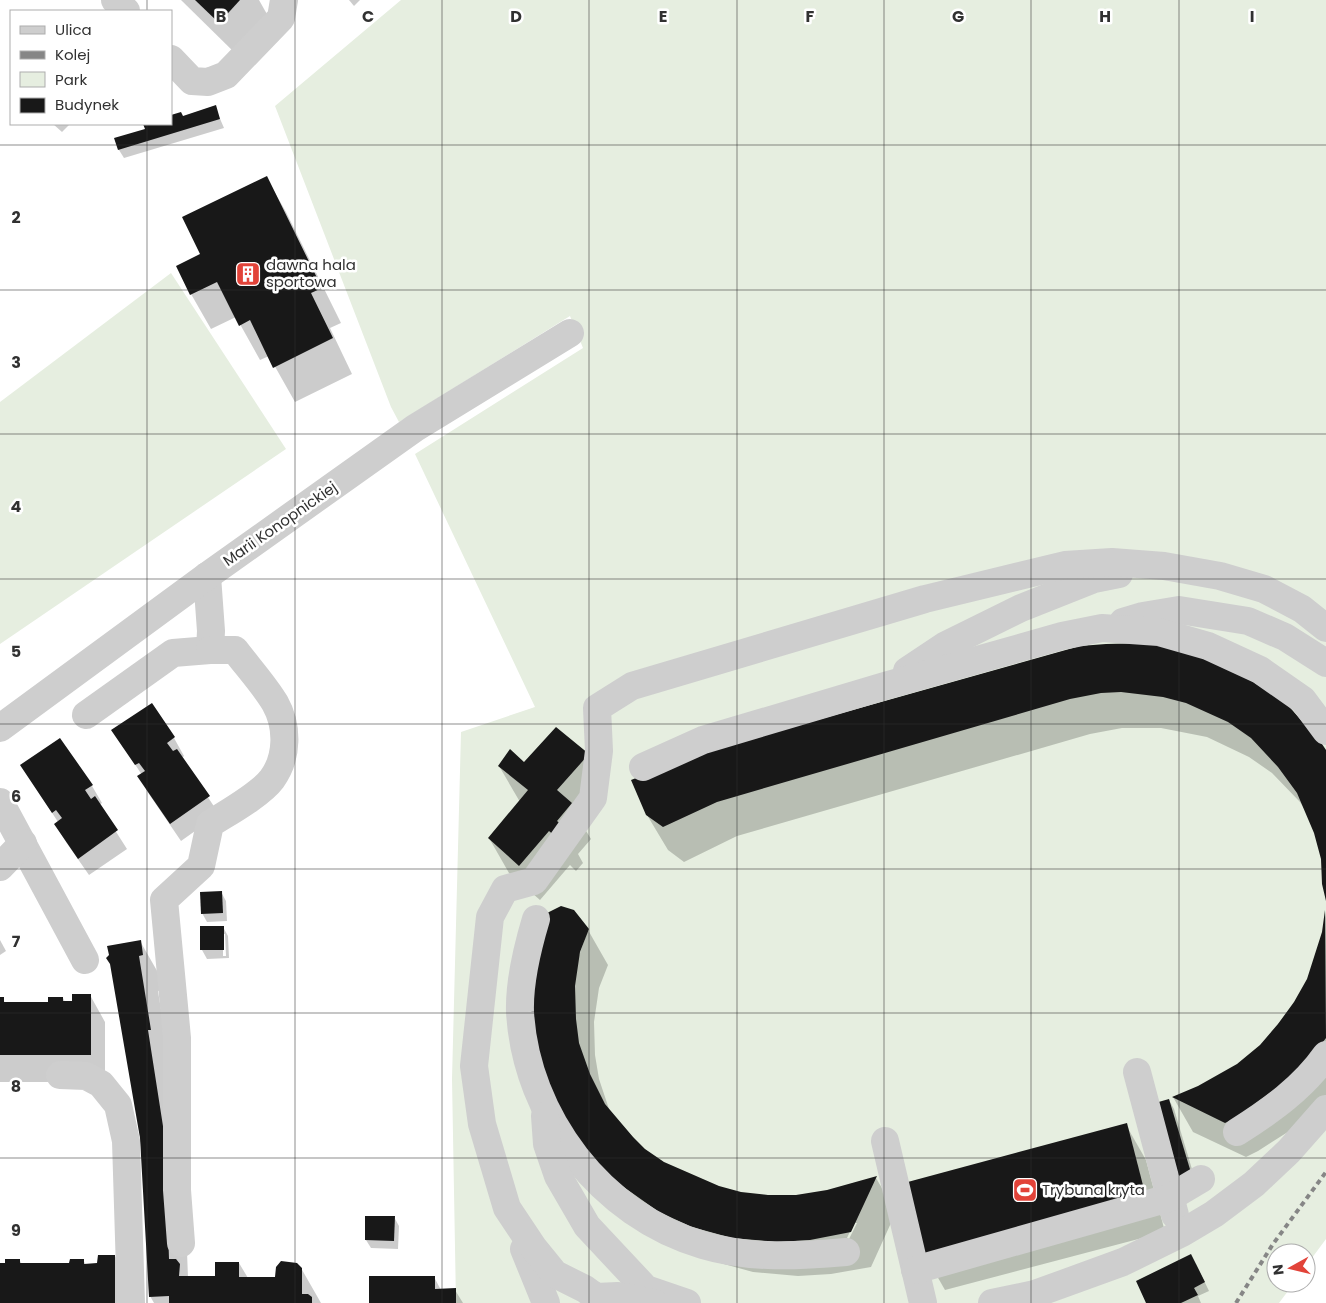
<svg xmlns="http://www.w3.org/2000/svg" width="1326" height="1303" viewBox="0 0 1326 1303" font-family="Poppins,sans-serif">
<rect width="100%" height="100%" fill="#fff"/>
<g fill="#e6eee0">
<path d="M 401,0 L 1326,0 L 1326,1239 L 1306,1266 L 1306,1253 L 1276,1253 L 1276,1283 L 1294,1283 L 1279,1303 L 456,1303 L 452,1079 L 461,732 L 535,707 L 415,454 L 583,348 L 570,316 L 399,422 L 391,407 L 275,106 Z"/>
<path d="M 171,273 L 286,449 L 0,644 L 0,402 Z"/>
</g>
<g fill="#0003" fill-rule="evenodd">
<path d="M 181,0 L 259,0 L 272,23 L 239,57 Z"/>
<path d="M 349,0 L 360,0 L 354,6 Z"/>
<path d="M 215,107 L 224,128 L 124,158 L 119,150 L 116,139 L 146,130 L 145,125 L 171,124 L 183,117 Z"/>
<path d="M 53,124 L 70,124 L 62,132 Z"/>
<path d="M 266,177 L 286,212 L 341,323 L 330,328 L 352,374 L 295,402 L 269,356 L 260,360 L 236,317 L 211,329 L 191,294 L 202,255 Z"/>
<path d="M 1080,648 L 1326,752 L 1326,897 L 1323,859 L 1316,833 L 1305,810 L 1300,802 L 1272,773 L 1249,757 L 1207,737 L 1161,728 L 1122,728 L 1090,734 L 737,836 L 684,862 L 668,850 L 647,815 Z"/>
<path d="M 151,705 L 174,738 L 184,756 L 182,758 L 219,814 L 181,841 L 149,794 L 139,776 L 142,775 L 113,731 Z"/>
<path d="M 588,755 L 608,790 L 580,821 L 591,839 L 578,854 L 583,863 L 576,871 L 570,865 L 540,900 L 509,873 L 489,838 L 520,802 L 499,766 Z"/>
<path d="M 21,765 L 92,786 L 102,803 L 99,805 L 127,849 L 89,875 L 66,842 L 55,824 L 58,822 Z"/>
<path d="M 221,892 L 226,901 L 227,921 L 207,922 L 202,913 Z"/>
<path d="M 1326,911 L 1326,1099 L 1291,1130 L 1258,1151 L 1246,1157 L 1193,1132 L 1173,1097 L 1199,1087 L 1238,1065 L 1261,1045 L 1295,1003 L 1308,980 L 1323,933 Z"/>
<path d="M 223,927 L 228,936 L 229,958 L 207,959 L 202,950 L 202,928 ZM 223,934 L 225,934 L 226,956 L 223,956 Z"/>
<path d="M 588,930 L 608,965 L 599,988 L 594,1022 L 595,1055 L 599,1079 L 610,1112 L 645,1150 L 663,1163 L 718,1187 L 741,1193 L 768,1197 L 796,1196 L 827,1192 L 876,1178 L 896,1212 L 871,1267 L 831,1274 L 798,1276 L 753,1272 L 713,1261 L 633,1213 L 540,1067 ZM 854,1223 L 857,1223 L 849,1239 L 847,1238 Z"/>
<path d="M 0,940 L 6,951 L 0,955 Z"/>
<path d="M 140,941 L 160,976 L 163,990 L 158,991 L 170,1065 L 184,1175 L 188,1277 L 216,1278 L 239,1263 L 248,1278 L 276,1278 L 301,1268 L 321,1303 L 154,1303 L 150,1296 L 142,1138 L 111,965 Z"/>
<path d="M 90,995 L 105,1022 L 105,1082 L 0,1082 L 0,999 L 3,999 L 5,1003 L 49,1003 L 63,998 L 65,1002 L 74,1002 Z"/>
<path d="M 1169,1100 L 1174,1109 L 1197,1186 L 1182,1192 Z"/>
<path d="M 1126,1125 L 1146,1160 L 1165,1232 L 945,1290 L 925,1255 Z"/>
<path d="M 394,1217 L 399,1226 L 398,1249 L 371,1248 L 366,1240 Z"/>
<path d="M 115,1256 L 135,1291 L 135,1303 L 0,1303 L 0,1264 L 20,1261 L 22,1264 L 71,1264 L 83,1260 L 86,1265 L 99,1265 Z"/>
<path d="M 1196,1264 L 1209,1291 L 1198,1296 L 1201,1303 L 1148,1303 Z"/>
<path d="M 434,1277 L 441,1290 L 455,1290 L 463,1303 L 371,1303 Z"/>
</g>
<g fill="#181818">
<path d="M 195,0 L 240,0 L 219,23 Z"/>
<path d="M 216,105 L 220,119 L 118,150 L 114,138 L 145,129 L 143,124 L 171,124 L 171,115 L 181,112 L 183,116 Z"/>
<path d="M 267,176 L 322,288 L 311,293 L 333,338 L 273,368 L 250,320 L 239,326 L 217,282 L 190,295 L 176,266 L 200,254 L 182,217 Z"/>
<path d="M 1147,643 L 1179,649 L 1230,667 L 1286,703 L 1322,744 L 1326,750 L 1326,901 L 1322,884 L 1321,859 L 1314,833 L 1297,793 L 1278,767 L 1251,738 L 1228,722 L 1186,703 L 1163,697 L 1121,692 L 1101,693 L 1070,699 L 717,802 L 663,827 L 646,815 L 631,780 L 700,753 L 1055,653 L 1080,646 L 1106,644 Z"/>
<path d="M 152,703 L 175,737 L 167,743 L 173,751 L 177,749 L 210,796 L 170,824 L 137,776 L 145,771 L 139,763 L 135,765 L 111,730 Z"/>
<path d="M 556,727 L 589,754 L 557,790 L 572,803 L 557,821 L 564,827 L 556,837 L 549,831 L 519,866 L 488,838 L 528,790 L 498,766 L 510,749 L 524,762 Z"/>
<path d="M 60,738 L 93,785 L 85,790 L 91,799 L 95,796 L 118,830 L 78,859 L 54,824 L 62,818 L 56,810 L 52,813 L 20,765 Z"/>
<path d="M 222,891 L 223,913 L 201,914 L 200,892 Z"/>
<path d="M 561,906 L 574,910 L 589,929 L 580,952 L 575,986 L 576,1019 L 579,1043 L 590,1074 L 605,1104 L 633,1137 L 645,1149 L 664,1162 L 719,1186 L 741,1192 L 768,1195 L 796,1195 L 827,1190 L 877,1176 L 851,1232 L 810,1240 L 777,1242 L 732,1238 L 692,1227 L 659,1212 L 611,1178 L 567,1130 L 539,1067 L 528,987 L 541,916 Z"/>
<path d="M 1325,910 L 1326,1038 L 1303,1068 L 1238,1117 L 1225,1123 L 1172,1097 L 1198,1086 L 1237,1064 L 1260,1045 L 1278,1024 L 1294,1002 L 1307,979 L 1322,932 Z"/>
<rect x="200" y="926" width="24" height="24"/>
<path d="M 141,940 L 143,955 L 139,956 L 151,1030 L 148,1030 L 165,1139 L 169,1259 L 176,1259 L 180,1264 L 179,1276 L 215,1276 L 215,1262 L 239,1262 L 239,1277 L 275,1277 L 276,1267 L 281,1261 L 297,1263 L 302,1268 L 302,1294 L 308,1294 L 312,1297 L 312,1303 L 169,1303 L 169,1296 L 149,1297 L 140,1138 L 110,964 L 106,958 L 109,955 L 107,946 Z"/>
<path d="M 72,994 L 91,994 L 91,1055 L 0,1055 L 0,997 L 4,997 L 4,1002 L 48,1002 L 48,997 L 63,997 L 63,1001 L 72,1001 Z"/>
<path d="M 1169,1099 L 1192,1176 L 1181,1193 L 1155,1103 Z"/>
<path d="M 1127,1123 L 1146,1197 L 924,1256 L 904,1183 Z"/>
<path d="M 365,1216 L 395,1216 L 394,1241 L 365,1240 Z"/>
<path d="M 1191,1254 L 1205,1282 L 1194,1288 L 1198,1295 L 1181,1303 L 1146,1303 L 1136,1281 Z"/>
<path d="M 98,1255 L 115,1255 L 115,1303 L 0,1303 L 0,1263 L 5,1263 L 5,1259 L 20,1259 L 20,1263 L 69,1263 L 70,1259 L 84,1259 L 84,1264 L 97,1263 Z"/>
<path d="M 369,1276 L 435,1276 L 435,1289 L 456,1288 L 456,1303 L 369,1303 Z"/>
</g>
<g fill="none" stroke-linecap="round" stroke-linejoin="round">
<g stroke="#cecece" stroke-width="28">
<path d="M 115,0 L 126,11"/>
<path d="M 171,59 L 192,81 L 208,82 L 226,75 L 281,18 L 284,0"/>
<path d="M 1123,622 L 1143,616 L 1179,610 L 1248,621 L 1285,637 L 1326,663"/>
<path d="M 907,671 L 946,645 L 1021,608 L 1094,579 L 1119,574"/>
<path d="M 86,715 L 173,653 L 210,650 L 211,631 L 207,576"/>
<path d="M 0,728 L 207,576 L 415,428 L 570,333"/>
<path d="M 643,767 L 703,740 L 885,686 L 1062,636 L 1102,628 L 1159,632 L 1208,646 L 1260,670 L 1303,700 L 1326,731"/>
<path d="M 0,802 L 85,960"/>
<path d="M 0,867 L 23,843"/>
<path d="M 536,919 C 527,949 519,981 520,1012 C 526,1117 602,1216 703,1245 C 749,1259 799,1256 846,1252"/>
<path d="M 1137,1072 L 1175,1215"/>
<path d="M 60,1075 L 86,1076 L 101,1084 L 118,1105 L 126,1141 L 131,1303"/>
<path d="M 545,1116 L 547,1144 L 558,1176 L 587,1226 L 646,1289 L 687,1303"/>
<path d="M 1237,1132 C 1270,1111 1303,1088 1326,1055"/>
<path d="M 885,1141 L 923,1303"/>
<path d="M 181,1243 L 177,1190 L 177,1038 L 164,900 L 201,866 L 210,824 C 227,813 260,795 272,779 C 288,757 288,726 275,703 C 265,686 247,666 235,650 L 210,650"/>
<path d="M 524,1249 L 546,1303"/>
<path d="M 915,1270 L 1169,1198 L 1201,1179"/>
<path d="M 654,1303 L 618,1296 L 596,1297 L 585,1289 L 555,1274 L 533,1247 L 507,1208 L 482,1124 L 474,1066 L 490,917 L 505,889 L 534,881 L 593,798 L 599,751 L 597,708 L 632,686 L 925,599 L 1065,565 L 1112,562 L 1164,566 L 1220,576 L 1264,589 L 1302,609 L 1326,628"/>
<path d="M 992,1303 L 1035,1294 L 1123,1262 L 1182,1233 L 1214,1214 L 1254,1184 L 1289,1151 L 1326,1109"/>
</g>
<path stroke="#868686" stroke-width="4" stroke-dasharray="5 4" stroke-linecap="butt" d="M 1236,1303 L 1273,1244 L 1326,1172"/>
</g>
<path fill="none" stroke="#313131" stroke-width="1" stroke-opacity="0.55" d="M 147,0 L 147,11M 295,0 L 295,1303M 442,0 L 442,1303M 589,0 L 589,1303M 737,0 L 737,1303M 884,0 L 884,1303M 1031,0 L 1031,1303M 1179,0 L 1179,1303M 147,124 L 147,1303M 0,145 L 1326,145M 0,290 L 1326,290M 0,434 L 1326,434M 0,579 L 1326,579M 0,724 L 1326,724M 0,869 L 1326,869M 0,1013 L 1326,1013M 0,1158 L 1326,1158"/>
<defs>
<symbol id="building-square" viewBox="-11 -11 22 22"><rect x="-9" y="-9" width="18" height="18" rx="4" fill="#e24339" stroke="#fff"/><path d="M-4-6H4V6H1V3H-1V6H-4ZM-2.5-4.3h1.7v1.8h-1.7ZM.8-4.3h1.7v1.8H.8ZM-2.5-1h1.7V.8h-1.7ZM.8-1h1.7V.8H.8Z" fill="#fff"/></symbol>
<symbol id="stadium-square" viewBox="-11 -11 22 22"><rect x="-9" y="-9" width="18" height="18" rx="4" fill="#e24339" stroke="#fff"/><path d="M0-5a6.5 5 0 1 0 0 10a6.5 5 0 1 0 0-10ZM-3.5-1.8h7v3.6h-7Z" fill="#fff"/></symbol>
</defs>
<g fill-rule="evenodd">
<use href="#building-square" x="234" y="260" width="28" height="28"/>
<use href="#stadium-square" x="1011" y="1176" width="28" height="28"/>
</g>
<g text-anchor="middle" stroke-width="5" stroke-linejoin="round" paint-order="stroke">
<g font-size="15" fill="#313131" stroke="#fff" text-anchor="start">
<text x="266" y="270">dawna hala<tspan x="266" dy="17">sportowa</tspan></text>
<text x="1042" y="1195">Trybuna kryta</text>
</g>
<g font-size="15" fill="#313131" stroke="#fff">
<text transform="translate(280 524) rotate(-35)" y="5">Marii Konopnickiej</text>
</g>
</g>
<g font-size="16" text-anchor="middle" font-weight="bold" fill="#313131" stroke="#fff" stroke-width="5" stroke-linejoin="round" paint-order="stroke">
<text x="221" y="22">B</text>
<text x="368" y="22">C</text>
<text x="516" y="22">D</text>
<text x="663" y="22">E</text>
<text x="810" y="22">F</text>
<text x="958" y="22">G</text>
<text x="1105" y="22">H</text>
<text x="1252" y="22">I</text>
<text x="16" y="223">2</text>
<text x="16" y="368">3</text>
<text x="16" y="512">4</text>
<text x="16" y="657">5</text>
<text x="16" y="802">6</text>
<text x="16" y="947">7</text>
<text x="16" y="1092">8</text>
<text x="16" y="1236">9</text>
</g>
<rect x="10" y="10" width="162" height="115" fill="#ffffff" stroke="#adadad"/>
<rect x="20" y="26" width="25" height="8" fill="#cecece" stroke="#adadad"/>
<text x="55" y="35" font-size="15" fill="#313131">Ulica</text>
<rect x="20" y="51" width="25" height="8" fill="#868686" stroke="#adadad"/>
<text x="55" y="60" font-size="15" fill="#313131">Kolej</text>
<rect x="20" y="72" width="25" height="15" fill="#e6eee0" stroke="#adadad"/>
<text x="55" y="85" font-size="15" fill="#313131">Park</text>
<rect x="20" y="98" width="25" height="15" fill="#181818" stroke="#adadad"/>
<text x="55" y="110" font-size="15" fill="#313131">Budynek</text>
<g transform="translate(1291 1268) rotate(262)"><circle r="24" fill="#ffffff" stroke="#adadad"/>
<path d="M0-4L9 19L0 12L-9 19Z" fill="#e24339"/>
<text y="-8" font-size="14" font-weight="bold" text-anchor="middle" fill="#313131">N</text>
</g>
</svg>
